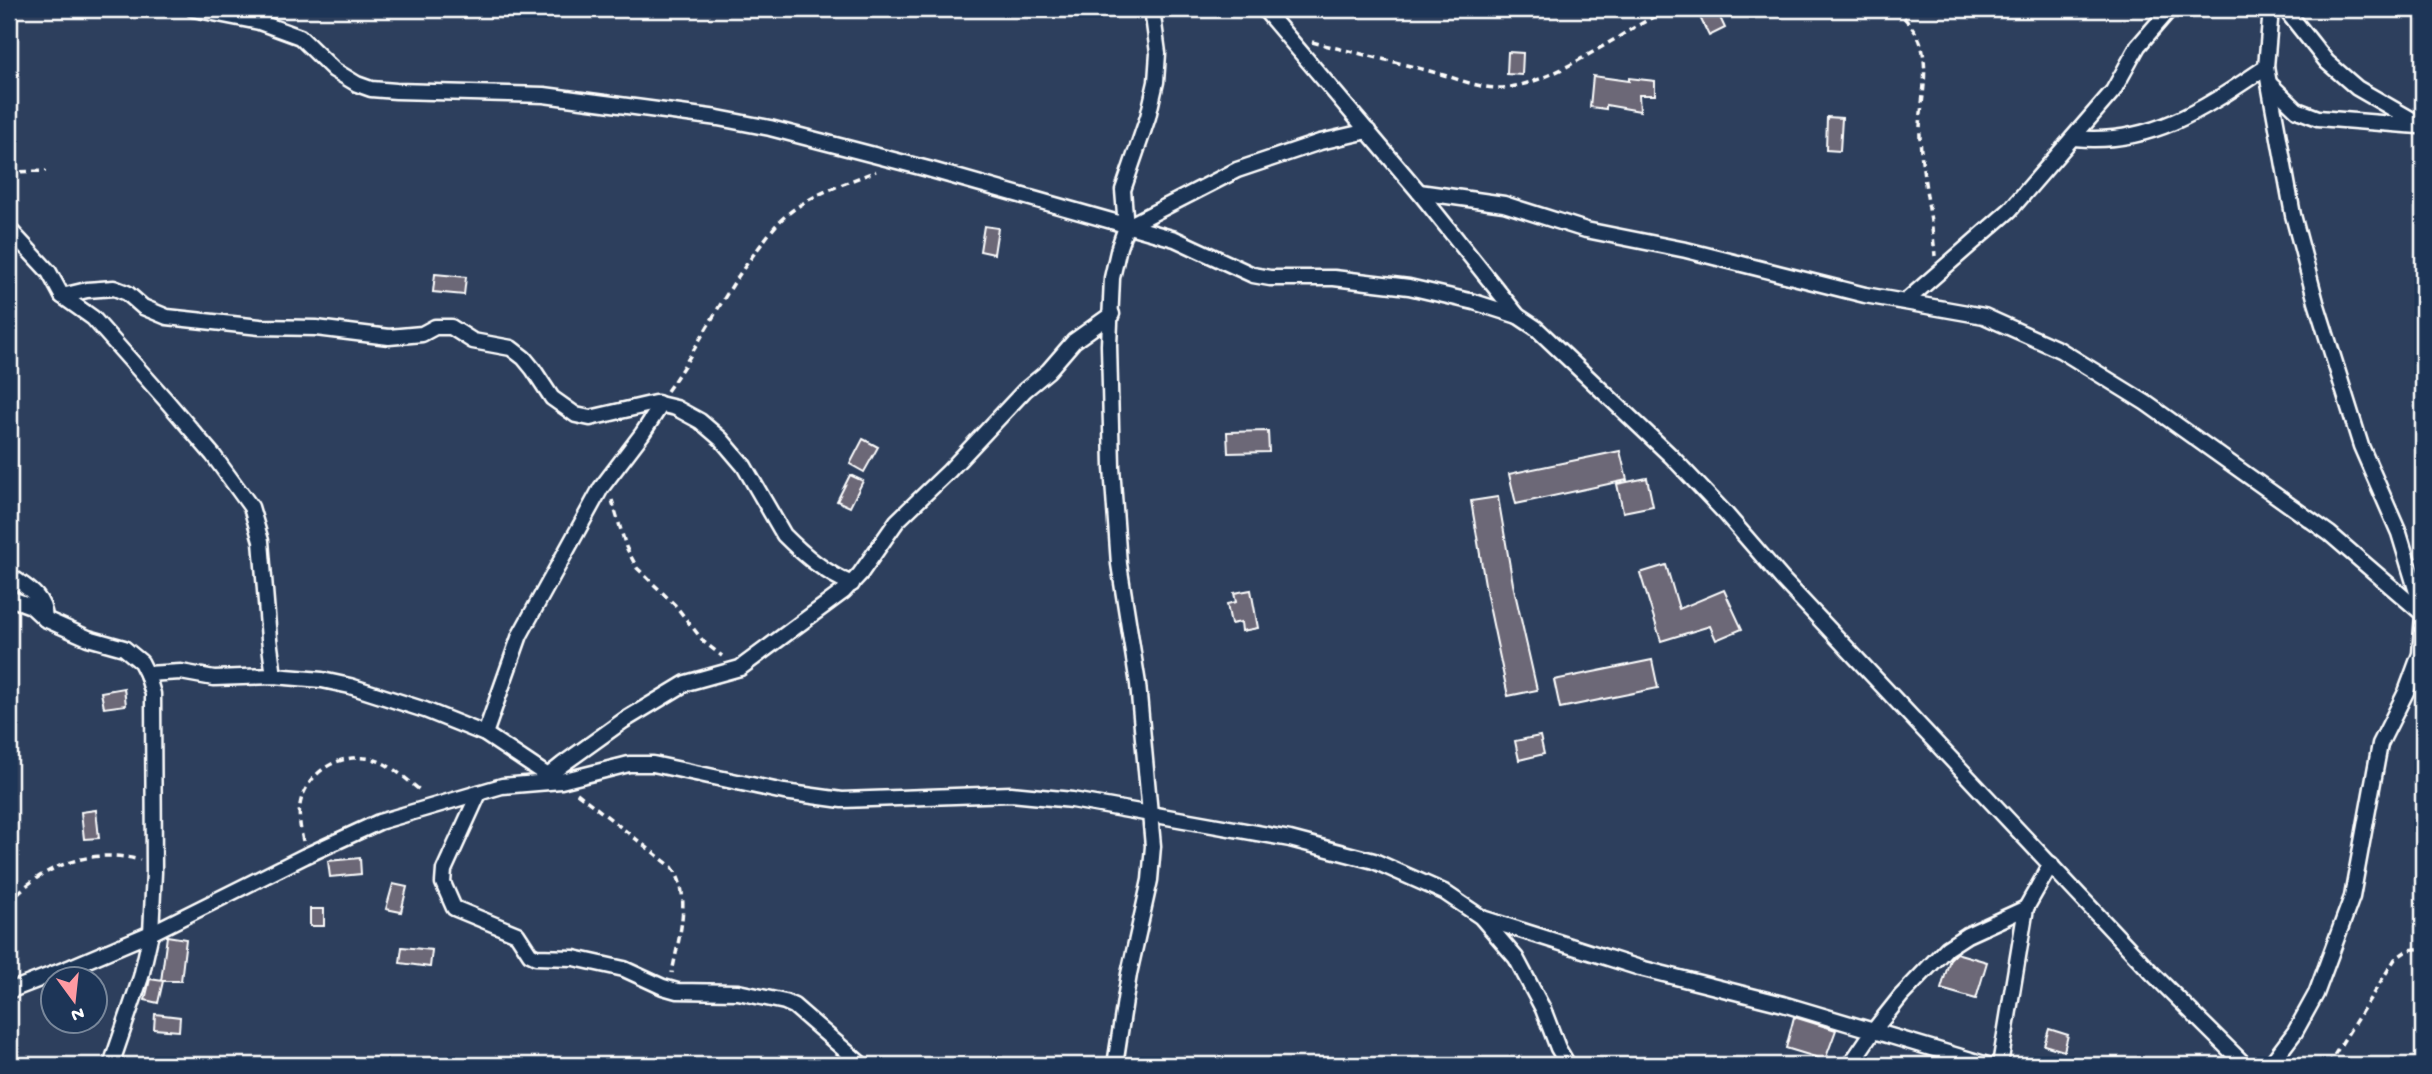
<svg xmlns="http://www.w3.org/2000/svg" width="2432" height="1074" viewBox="0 0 2432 1074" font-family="'Gochi Hand',sans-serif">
<rect width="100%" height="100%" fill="#2d3f5d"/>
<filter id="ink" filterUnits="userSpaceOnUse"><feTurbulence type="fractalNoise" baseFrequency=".0143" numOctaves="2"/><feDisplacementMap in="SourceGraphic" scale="14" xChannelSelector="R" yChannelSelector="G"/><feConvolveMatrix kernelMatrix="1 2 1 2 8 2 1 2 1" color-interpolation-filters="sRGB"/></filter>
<g filter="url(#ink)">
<g fill="#6c6777" stroke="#fff" stroke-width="2">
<path d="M 1696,9 L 1716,9 L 1725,28 L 1709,36 Z"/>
<path d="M 1508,52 L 1523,53 L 1522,75 L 1507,74 Z"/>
<path d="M 1593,76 L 1629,81 L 1629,78 L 1655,81 L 1655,95 L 1639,95 L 1640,111 L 1606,105 L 1606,109 L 1590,107 Z"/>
<path d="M 1827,117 L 1842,118 L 1840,151 L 1826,150 Z"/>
<path d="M 984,226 L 998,228 L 994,254 L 980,251 Z"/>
<path d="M 435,274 L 466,277 L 464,295 L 433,292 Z"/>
<path d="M 1268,431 L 1269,452 L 1228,453 L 1227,432 Z"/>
<path d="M 863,439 L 878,447 L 864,472 L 850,464 Z"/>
<path d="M 1620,451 L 1627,480 L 1516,504 L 1509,474 Z"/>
<path d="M 850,475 L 863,481 L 850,507 L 837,501 Z"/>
<path d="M 1647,478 L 1653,506 L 1623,512 L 1617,484 Z"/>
<path d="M 1498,497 L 1513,584 L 1537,690 L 1508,696 L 1487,596 L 1471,501 Z"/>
<path d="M 1666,565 L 1679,609 L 1724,590 L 1742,629 L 1716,640 L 1710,626 L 1661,641 L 1640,573 Z"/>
<path d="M 1251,590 L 1258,628 L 1242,631 L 1241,622 L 1231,624 L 1227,604 L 1236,602 L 1234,593 Z"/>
<path d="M 1652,660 L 1658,688 L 1560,708 L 1554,680 Z"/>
<path d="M 124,688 L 126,705 L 104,708 L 101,692 Z"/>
<path d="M 1540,736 L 1544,754 L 1519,760 L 1515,741 Z"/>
<path d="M 96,810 L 99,838 L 84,839 L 81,812 Z"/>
<path d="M 360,858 L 361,874 L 330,877 L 328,861 Z"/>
<path d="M 393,884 L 407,887 L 401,912 L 386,909 Z"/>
<rect x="310" y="909" width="14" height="17"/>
<path d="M 167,936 L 186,939 L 181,981 L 161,981 Z"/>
<path d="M 402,947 L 432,950 L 430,967 L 400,963 Z"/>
<path d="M 1956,953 L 1987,962 L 1976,999 L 1941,989 L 1950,959 Z"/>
<path d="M 150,979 L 163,981 L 158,1003 L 145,1000 Z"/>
<path d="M 155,1014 L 180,1017 L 179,1031 L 154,1029 Z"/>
<path d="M 1794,1017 L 1836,1030 L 1825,1060 L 1786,1048 Z"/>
<path d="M 2049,1029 L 2068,1035 L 2064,1051 L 2044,1045 Z"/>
</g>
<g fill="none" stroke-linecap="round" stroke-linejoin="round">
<defs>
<g id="minor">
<path d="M 193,9 L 259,22 L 300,37 L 334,70 L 357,84 L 371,89 L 396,91 L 544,95 L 718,118 L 770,128 L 928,169 L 1175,239 L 1253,275 L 1270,278 L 1334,278 L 1409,287 L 1474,302 L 1518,316"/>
<path d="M 1264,9 L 1419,192 L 1518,316 L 1536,328 L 1671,456 L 1726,514 L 1783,580 L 2152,973 L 2245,1065"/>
<path d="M 2285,9 L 2327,62 L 2357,88 L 2423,126"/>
<path d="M 2266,67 L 2293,215 L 2316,302 L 2361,446 L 2399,533 L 2423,612"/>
<path d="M 2269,83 L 2297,110 L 2318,118 L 2418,126"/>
<path d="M 2074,138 C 2151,146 2205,108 2266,67 L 2271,9"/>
<path d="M 1419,192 L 1504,204 L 1586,230 L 1686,250 L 1865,295 L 1984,316 L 2060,350 L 2146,403 L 2330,534 L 2423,614"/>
<path d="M 1126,227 L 1237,170 L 1320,142 L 1368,131"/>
<path d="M 9,229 L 49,272 L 62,296 L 93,318 L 165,399 L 213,455 L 251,507 L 261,541 L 269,639 L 274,676"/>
<path d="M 62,296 L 87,290 L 114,288 L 127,293 L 143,307 L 167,317 L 260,327 L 316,328 L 389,337 L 422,334 L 435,327 L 451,327 L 473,341 L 511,348 L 524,358 L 533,369 L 552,398 L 576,415 L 590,418 L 655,403 L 676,408 L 700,421 L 721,439 L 744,466 L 784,535 C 804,555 825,573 852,584"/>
<path d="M 1906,301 L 2010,210 L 2113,91 L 2138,46 L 2170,9"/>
<path d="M 9,575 C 27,588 44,595 45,619"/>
<path d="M 9,598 L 31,606 L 45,619 L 88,638 L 124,648 L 141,662 L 147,674 L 153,694 L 154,872 L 151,933 L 141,977 L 111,1065"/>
<path d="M 147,674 L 181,672 L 214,678 L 274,676 L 322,680 L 350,686 L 425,710 L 485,734 L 548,776"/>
<path d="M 485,734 L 520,635 L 601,488 L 642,434 L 659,408 L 658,403"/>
<path d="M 544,782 L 548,776 L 563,764 L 623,721 L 686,683 L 740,668 L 844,591 L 860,574 L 897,521 L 949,471 L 1025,390 L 1048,371 L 1074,341 L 1112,314"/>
<path d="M 479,793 L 444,870 L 443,883 L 454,908 L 517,934 L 530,954 L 536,957 L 574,958 L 624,969 L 663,987 L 677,991 L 738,992 L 785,1002 L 794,1006 L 862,1065"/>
<path d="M 1482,918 L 1640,968 L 1783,1004 L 1988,1065"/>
<path d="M 9,991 L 71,967 L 151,933 L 305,856 L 379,822 L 502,786 L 561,781 L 629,764 L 653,764 L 784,792 L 842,800 L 1011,794 L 1072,800 L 1290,839 L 1374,861 L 1444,892 L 1481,917 L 1516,958 L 1543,1009 L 1558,1048 L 1568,1065"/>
<path d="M 1115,1065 L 1129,974 L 1150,880 L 1153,846 L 1138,684 L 1119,564 L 1112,467 L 1109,345 L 1112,278 L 1119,247 L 1126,227 L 1123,190 L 1148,117 L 1156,82 L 1158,53 L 1152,9"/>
<path d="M 1850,1065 L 1874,1030 L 1901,996 L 1947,948 L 1967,935 L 2026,908"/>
<path d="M 2000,1065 L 2026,908 L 2051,864"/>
<path d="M 2270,1065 L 2295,1032 L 2316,994 L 2352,897 L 2380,744 L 2406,692 L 2420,654 L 2423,615"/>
</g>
</defs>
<use href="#minor" stroke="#fff" stroke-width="19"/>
<g stroke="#fff" stroke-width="3.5" stroke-dasharray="7 5" stroke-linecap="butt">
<path d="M 1896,9 C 1905,19 1917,31 1921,44 C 1930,74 1919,106 1920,137 C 1922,177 1932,216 1935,256"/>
<path d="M 1312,42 C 1352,52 1393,61 1433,72 C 1458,78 1484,92 1511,87 C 1564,78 1620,31 1670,9"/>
<path d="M 9,172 L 46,171"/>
<path d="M 667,391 C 700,345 722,295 757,250 C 767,237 776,223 789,213 C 814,193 847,183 876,171"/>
<path d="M 612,500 L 626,547 L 637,568 L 675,605 L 704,642 L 722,656"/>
<path d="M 577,793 L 672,867 C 693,895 678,940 672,973"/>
<path d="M 303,841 C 300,827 297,811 302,797 C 313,768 342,753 372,759 C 390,763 408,781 422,792"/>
<path d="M 9,902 C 42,866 91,847 140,860"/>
<path d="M 2328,1065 L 2395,959 L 2408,950 L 2423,948"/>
</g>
<use href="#minor" stroke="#1d3557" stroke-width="14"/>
</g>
</g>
<rect width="2432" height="1074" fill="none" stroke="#1d3557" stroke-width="35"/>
<rect x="18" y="18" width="2397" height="1039" fill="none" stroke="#fff" stroke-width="2.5" filter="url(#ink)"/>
<g transform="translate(74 1000) rotate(165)"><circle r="33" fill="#1d3557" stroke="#77869a" stroke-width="2"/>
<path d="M0-5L12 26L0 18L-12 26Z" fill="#ff9aa2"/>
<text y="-10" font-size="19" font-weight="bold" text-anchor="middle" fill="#ffffff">N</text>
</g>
</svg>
